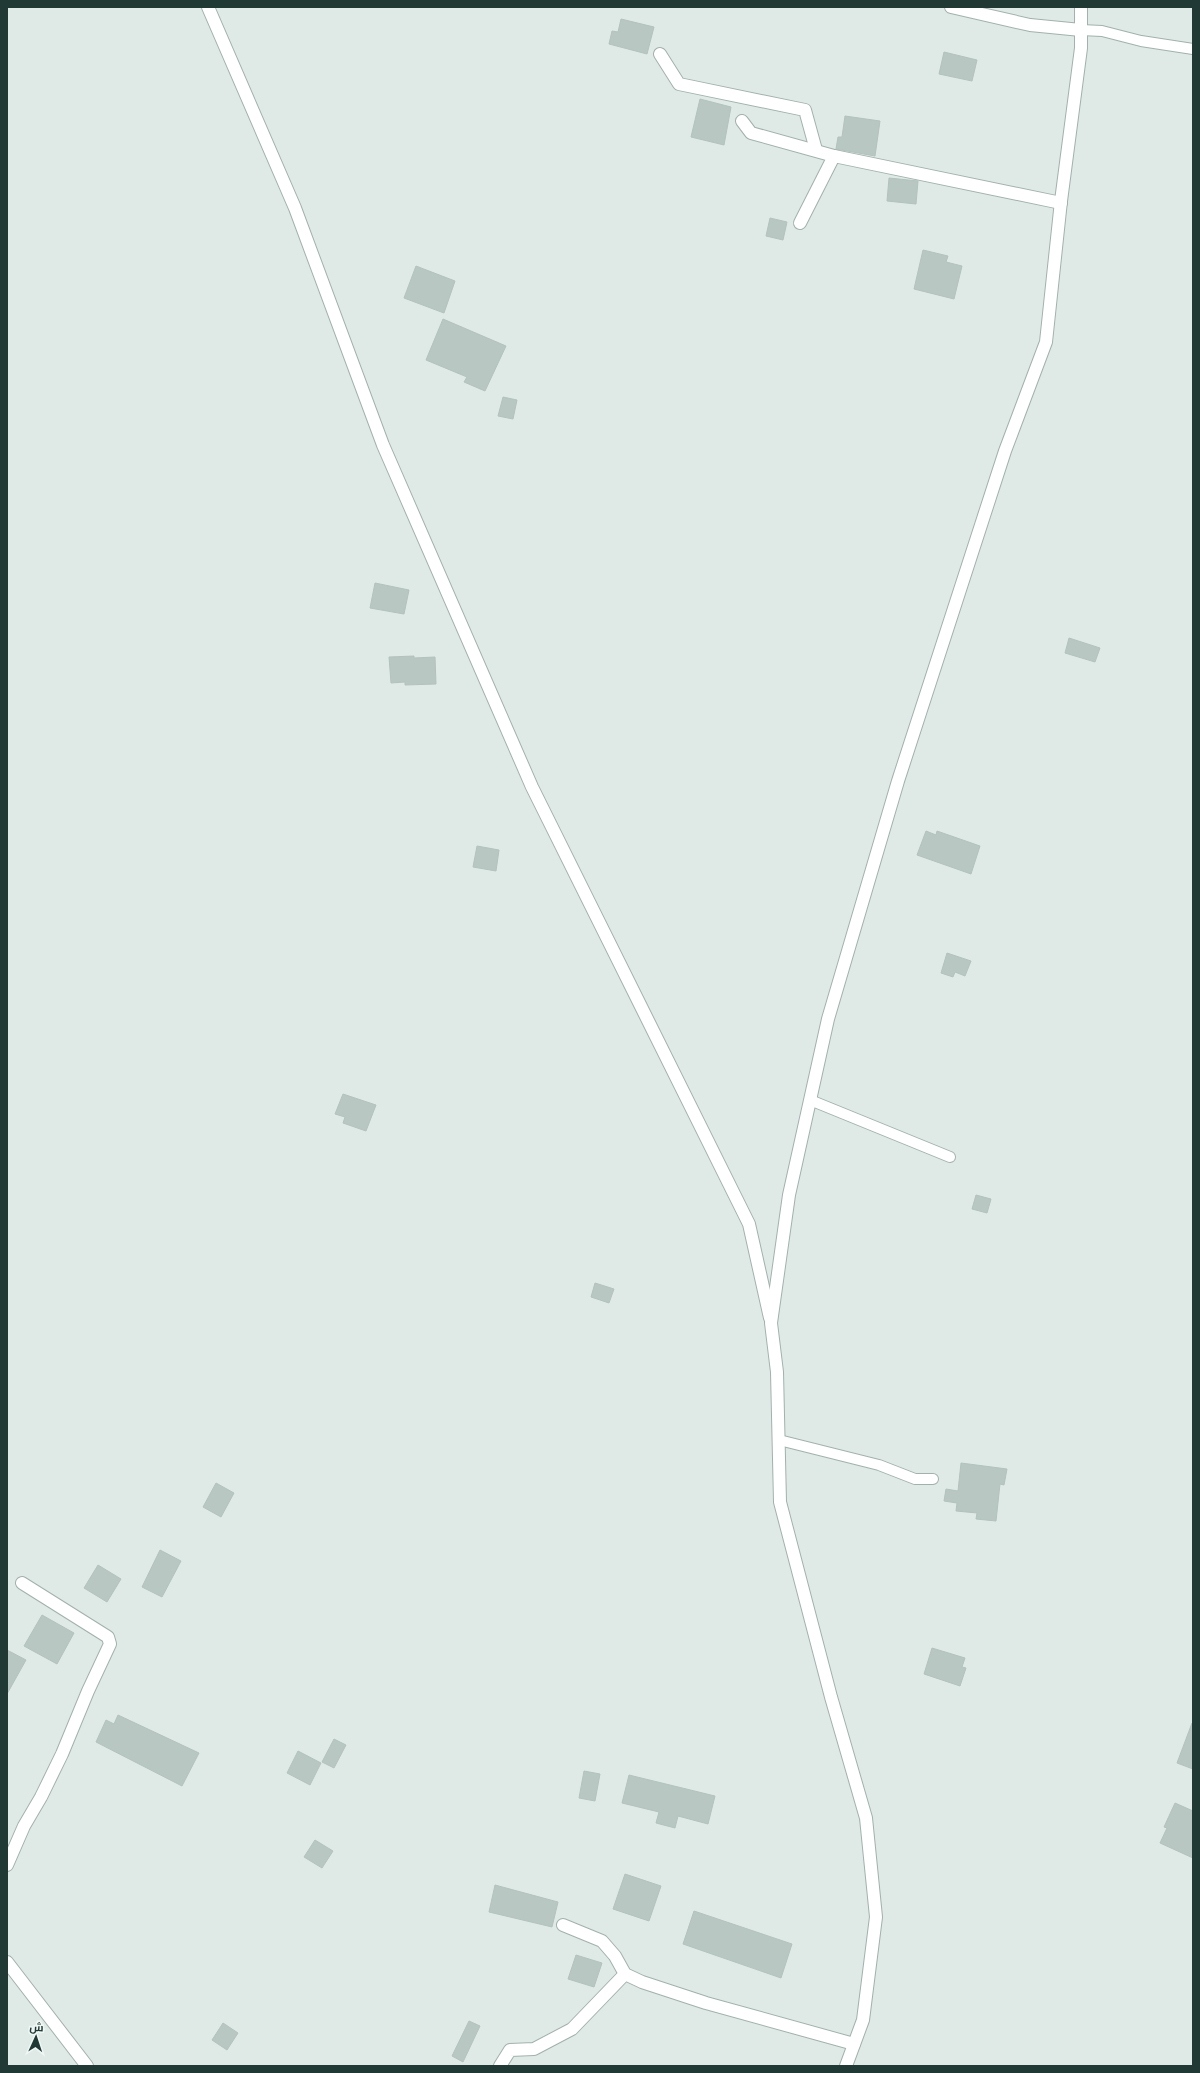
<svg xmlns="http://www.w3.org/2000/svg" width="1200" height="2073" viewBox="0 0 1200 2073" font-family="Montserrat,Cairo,sans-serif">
<rect width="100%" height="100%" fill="#dfeae6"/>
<g fill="#b8c7c2" stroke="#b2c3be">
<path d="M 621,19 L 654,27 L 647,54 L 609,44 L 612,31 L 618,32 Z"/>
<path d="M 944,52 L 977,60 L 972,81 L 939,74 Z"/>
<path d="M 700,99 L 731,107 L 724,145 L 691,137 Z"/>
<path d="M 845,116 L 880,121 L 875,156 L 836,149 L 838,137 L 842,137 Z"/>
<path d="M 889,178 L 918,181 L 916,204 L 887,201 Z"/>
<path d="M 770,218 L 787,222 L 783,240 L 766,236 Z"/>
<path d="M 923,250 L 948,256 L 946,262 L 962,266 L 954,299 L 914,289 Z"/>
<path d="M 416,266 L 455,281 L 444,313 L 404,298 Z"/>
<path d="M 443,319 L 506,346 L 485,391 L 464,382 L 467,377 L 426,360 Z"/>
<path d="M 503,397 L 517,400 L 513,419 L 498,416 Z"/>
<path d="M 375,583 L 409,590 L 404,614 L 370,608 Z"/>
<path d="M 1069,638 L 1100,648 L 1095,662 L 1065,653 Z"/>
<path d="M 414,656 L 414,658 L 435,657 L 436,684 L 405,685 L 405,682 L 391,683 L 389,657 Z"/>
<path d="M 926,831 L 936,835 L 937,831 L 980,846 L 971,874 L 917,855 Z"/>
<path d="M 477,846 L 499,850 L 496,871 L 473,867 Z"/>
<path d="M 947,953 L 971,961 L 965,976 L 955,972 L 953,977 L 941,973 Z"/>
<path d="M 343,1094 L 376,1105 L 366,1131 L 343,1123 L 345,1117 L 335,1114 Z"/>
<path d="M 976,1195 L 991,1199 L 987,1213 L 972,1209 Z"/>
<path d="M 595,1283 L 614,1289 L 609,1303 L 591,1297 Z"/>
<path d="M 961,1463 L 1007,1469 L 1004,1485 L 1000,1484 L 996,1521 L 976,1519 L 977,1513 L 956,1511 L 957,1503 L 944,1501 L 946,1489 L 958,1491 Z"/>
<path d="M 216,1483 L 234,1493 L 221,1517 L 203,1507 Z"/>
<path d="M 160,1550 L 181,1561 L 162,1597 L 142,1587 Z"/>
<path d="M 98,1565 L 121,1579 L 107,1602 L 84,1588 Z"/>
<path d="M 42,1615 L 74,1633 L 57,1664 L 24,1646 Z"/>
<path d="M 932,1648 L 965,1658 L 962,1667 L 966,1668 L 960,1686 L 924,1674 Z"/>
<path d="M 7,1650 L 26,1660 L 7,1694 Z"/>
<path d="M 118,1715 L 199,1753 L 182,1786 L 96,1742 L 106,1720 L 114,1724 Z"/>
<path d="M 1192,1723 L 1193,1723 L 1193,1769 L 1177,1763 Z"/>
<path d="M 334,1739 L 346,1745 L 334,1768 L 322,1762 Z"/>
<path d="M 298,1751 L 321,1763 L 310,1785 L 287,1773 Z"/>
<path d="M 584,1771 L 600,1774 L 595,1801 L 579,1798 Z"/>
<path d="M 629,1775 L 715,1796 L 708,1824 L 678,1816 L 675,1828 L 656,1823 L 659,1812 L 622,1803 Z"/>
<path d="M 1175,1803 L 1193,1811 L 1193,1858 L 1160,1843 L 1167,1828 L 1164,1827 Z"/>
<path d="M 315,1840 L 333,1851 L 322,1868 L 304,1857 Z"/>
<path d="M 625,1874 L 661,1886 L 649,1921 L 613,1909 Z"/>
<path d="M 495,1885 L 558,1902 L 552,1927 L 489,1912 Z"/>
<path d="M 694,1911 L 792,1944 L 781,1978 L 683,1944 Z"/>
<path d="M 576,1955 L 602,1963 L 594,1987 L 568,1979 Z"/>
<path d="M 469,2021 L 480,2026 L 463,2062 L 452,2056 Z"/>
<path d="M 223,2023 L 238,2033 L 227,2050 L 212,2040 Z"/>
</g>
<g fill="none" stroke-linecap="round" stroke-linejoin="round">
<defs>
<g id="service">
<path d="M 1081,30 L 1102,31 L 1141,41 L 1193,49"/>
<path d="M 810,1100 L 950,1157"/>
<path d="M 779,1440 L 879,1465 L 915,1479 L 933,1479"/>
</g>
<g id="minor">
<path d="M 208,7 L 295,208 L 383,445 L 532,787 L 749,1224 L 770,1318"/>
<path d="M 951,7 L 1030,25 L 1081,30"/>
<path d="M 660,54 L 679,84 L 805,110 L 816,150"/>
<path d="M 742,121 L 751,133 L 834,156 L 1061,203"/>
<path d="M 800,223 L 834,156"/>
<path d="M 7,1865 L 24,1826 L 41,1797 L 62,1754 L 88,1691 L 110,1644 L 108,1637 L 22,1583"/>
<path d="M 563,1925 L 602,1941 L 615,1956 L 625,1974 L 642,1982 L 706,2003 L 854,2044"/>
<path d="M 500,2066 L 510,2050 L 534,2049 L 572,2029 L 625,1974"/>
</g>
<g id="tertiary">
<path d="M 7,1962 L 87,2066"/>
<path d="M 846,2066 L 863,2020 L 876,1917 L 866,1818 L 831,1697 L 780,1502 L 777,1372 L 771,1323 L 789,1195 L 828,1019 L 898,781 L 1005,451 L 1046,342 L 1061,201 L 1081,48 L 1081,7"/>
</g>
</defs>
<use href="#service" stroke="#a2b1ad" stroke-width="12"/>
<use href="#minor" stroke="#a2b1ad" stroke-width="14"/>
<use href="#tertiary" stroke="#a2b1ad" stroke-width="14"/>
<use href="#service" stroke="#fff" stroke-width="10"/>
<use href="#minor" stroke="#fff" stroke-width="12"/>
<use href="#tertiary" stroke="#fff" stroke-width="12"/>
</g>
<rect width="1200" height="2073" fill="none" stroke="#213935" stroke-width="16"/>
<g transform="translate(36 2037) rotate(3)" stroke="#eff7f4" stroke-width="3" paint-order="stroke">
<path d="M0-3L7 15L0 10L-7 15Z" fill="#213935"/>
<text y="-6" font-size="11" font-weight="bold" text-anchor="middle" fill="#213935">ش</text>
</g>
</svg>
